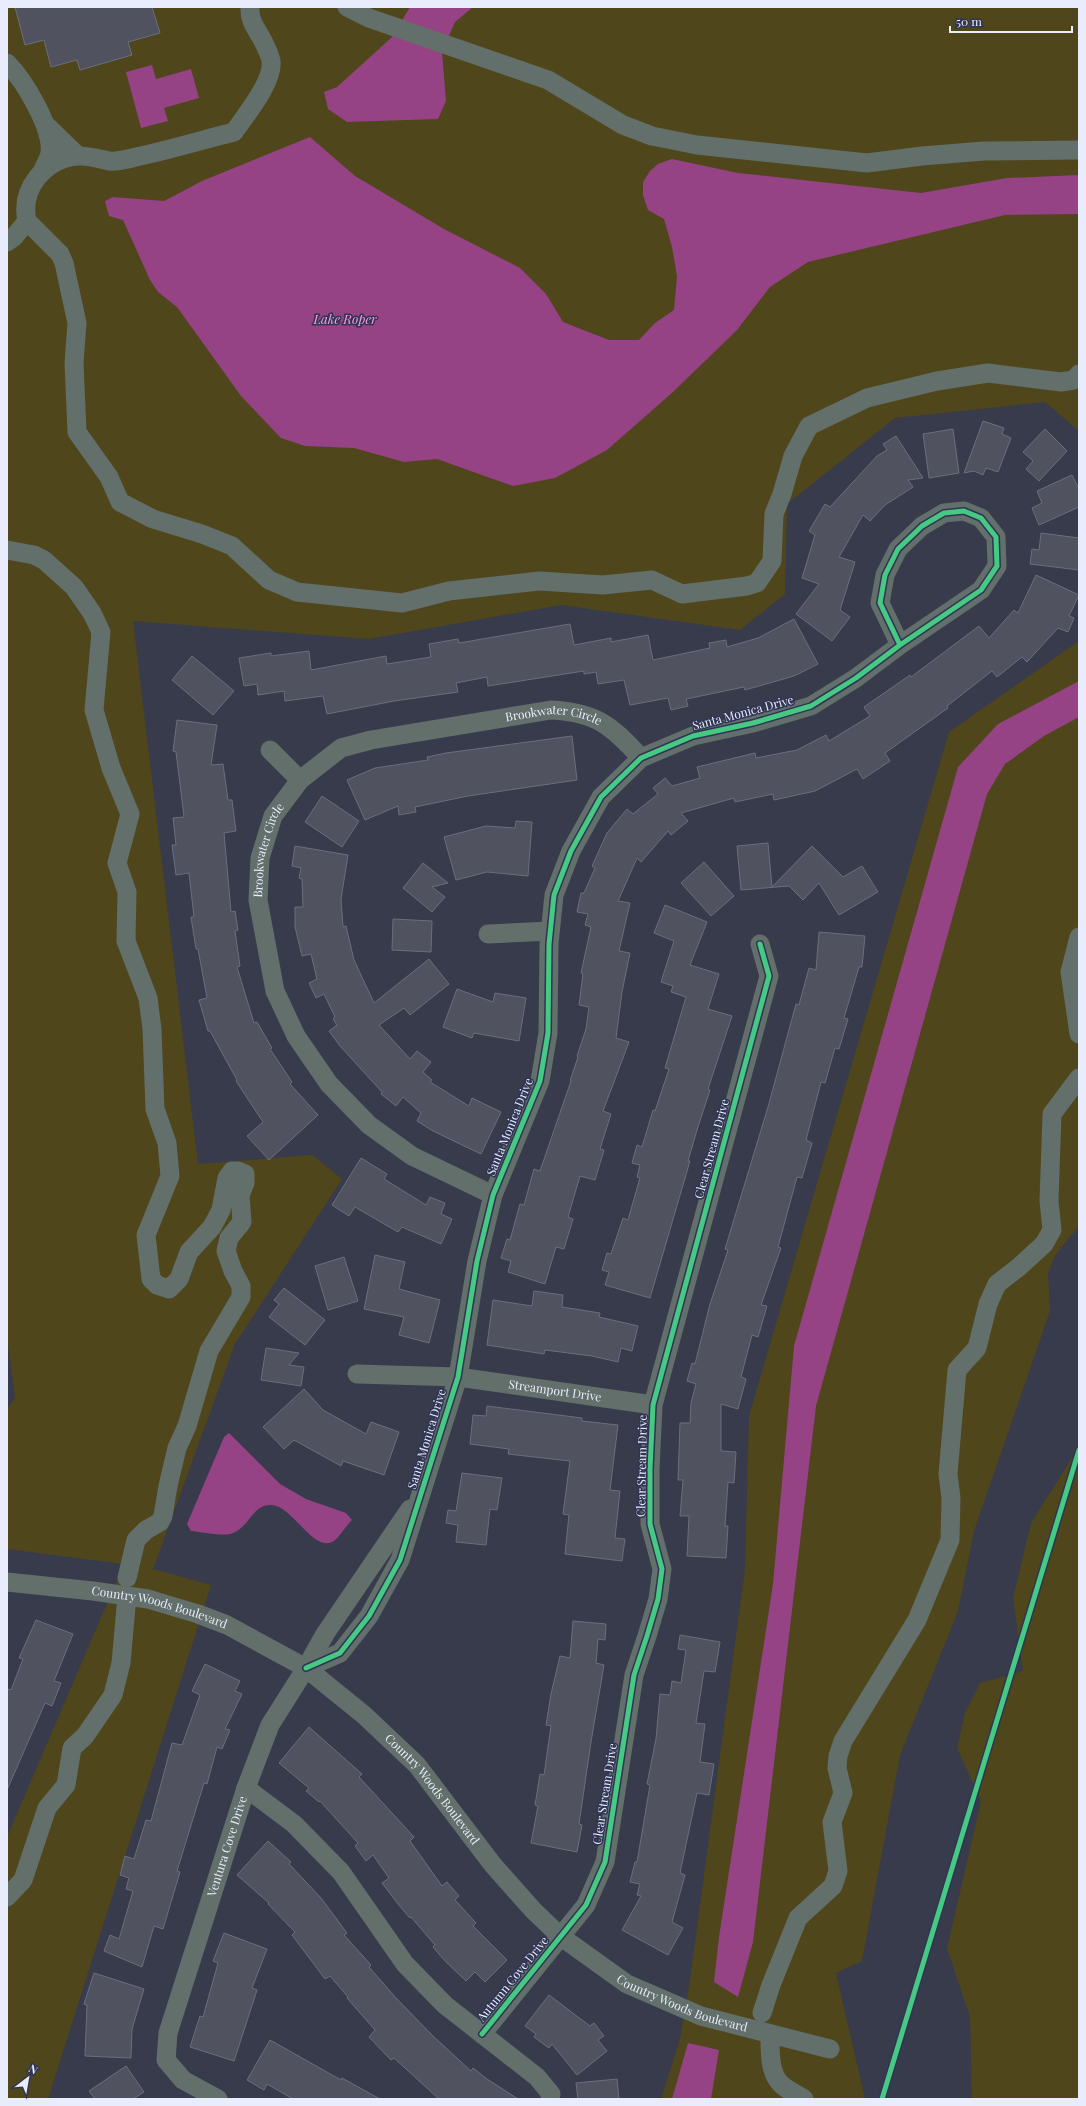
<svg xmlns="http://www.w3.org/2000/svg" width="1086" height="2106" viewBox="0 0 1086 2106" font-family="'Playfair Display',serif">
<rect width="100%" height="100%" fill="#383b4c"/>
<g fill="#4f461b">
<path d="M 7,7 L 1079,7 L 1079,431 L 1045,402 L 895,418 L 787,504 L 785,594 L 740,630 L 561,605 L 369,639 L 133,621 L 198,1164 L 312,1155 L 342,1179 L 235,1344 L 153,1569 L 211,1585 L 48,2099 L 7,2099 L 7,1837 L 124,1564 L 7,1549 L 7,1410 L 15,1397 L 7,1338 Z"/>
<path d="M 1079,641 L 1079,1226 L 1056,1254 L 1048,1272 L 1050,1311 L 974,1531 L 958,1611 L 900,1755 L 862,1961 L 836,1973 L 865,2099 L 661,2099 L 680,2039 L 690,1980 L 745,1569 L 749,1416 L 949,732 Z"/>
<path d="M 1079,1443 L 1079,2099 L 972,2099 L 970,2017 L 947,1948 L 981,1801 L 957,1748 L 965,1713 L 980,1683 L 1023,1671 L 1013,1598 L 1031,1523 L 1077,1450 Z"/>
</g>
<g fill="#954384">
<path d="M 410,7 L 473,7 L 455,22 L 442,52 L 446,101 L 438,119 L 347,122 L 328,109 L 324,92 L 337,87 L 391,38 Z"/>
<path d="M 152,65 L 156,79 L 191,69 L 199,98 L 164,108 L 168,121 L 141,128 L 126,72 Z"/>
<path d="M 310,137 L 355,176 L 444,229 L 520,268 L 546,294 L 563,322 L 609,340 L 639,340 L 655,323 L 674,310 L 677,276 L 672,247 L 664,219 L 648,210 L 643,195 L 643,182 L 650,171 L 658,164 L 672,159 L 738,173 L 921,193 L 1007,178 L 1079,175 L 1079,214 L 1005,215 L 808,262 L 770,287 L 737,330 L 673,392 L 607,450 L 555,478 L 513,486 L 437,459 L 404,462 L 354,448 L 305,446 L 281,438 L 241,396 L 177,307 L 158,292 L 150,280 L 123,220 L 109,216 L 105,201 L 113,197 L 164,201 L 202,181 Z"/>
<path d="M 1079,681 L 1079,717 L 1044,736 L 1005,764 L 987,794 L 816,1406 L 753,1942 L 738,1997 L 714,1982 L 719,1937 L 773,1584 L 794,1346 L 958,767 L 998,724 Z"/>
<path d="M 229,1433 L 280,1484 L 306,1499 L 346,1513 L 352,1520 C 346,1526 340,1536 334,1541 C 313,1554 293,1505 271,1505 C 252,1505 249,1527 233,1533 C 225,1537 201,1532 191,1531 L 187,1524 L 224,1437 Z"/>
<path d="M 688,2043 L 719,2050 L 711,2099 L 672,2099 Z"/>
</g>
<g fill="#505260" stroke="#6b6e7c">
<path d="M 15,7 L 152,7 L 160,33 L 128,42 L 132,55 L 80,70 L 77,60 L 51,67 L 44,40 L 25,45 Z"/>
<path d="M 983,421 L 1004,428 L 1002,434 L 1011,438 L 998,472 L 986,468 L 983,475 L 974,471 L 964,473 Z"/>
<path d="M 953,429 L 959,473 L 929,478 L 923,434 Z"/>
<path d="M 1045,429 L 1067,451 L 1039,481 L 1026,469 L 1033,461 L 1023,452 Z"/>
<path d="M 896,436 L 923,478 L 908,480 L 913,487 L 885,505 L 870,521 L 863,515 L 839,557 L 855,562 L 840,610 L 850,617 L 832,641 L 796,614 L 819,584 L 802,578 L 815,535 L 809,531 L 825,504 L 830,507 L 877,456 L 887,450 L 883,444 Z"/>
<path d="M 1072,475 L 1079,489 L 1079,507 L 1039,525 L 1032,508 L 1042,503 L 1037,491 Z"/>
<path d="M 1041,533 L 1079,538 L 1079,570 L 1030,564 L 1032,549 L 1039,550 Z"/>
<path d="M 1036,575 L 1079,595 L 1069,616 L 1074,618 L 1068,632 L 1058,628 L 1027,662 L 1022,657 L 997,677 L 992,671 L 947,706 L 948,708 L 885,753 L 890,761 L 863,779 L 857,769 L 815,791 L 774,800 L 773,794 L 735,802 L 734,798 L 681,813 L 688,821 L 671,835 L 668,831 L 641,862 L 637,858 L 618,901 L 630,903 L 619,951 L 630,953 L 622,992 L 616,1038 L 629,1042 L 603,1111 L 611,1114 L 600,1149 L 604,1150 L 595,1180 L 580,1176 L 568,1217 L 573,1219 L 564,1249 L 556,1247 L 545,1284 L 508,1272 L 511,1261 L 501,1258 L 507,1239 L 510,1240 L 520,1204 L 524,1205 L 534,1169 L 540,1171 L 571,1081 L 570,1081 L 578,1057 L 577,1056 L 586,1029 L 589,1007 L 579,1005 L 583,974 L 581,973 L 591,927 L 585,925 L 588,914 L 577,912 L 581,893 L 584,893 L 595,868 L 592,866 L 607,833 L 627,809 L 633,814 L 658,794 L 653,788 L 665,778 L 672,786 L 700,778 L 697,767 L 755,753 L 756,758 L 797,750 L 826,735 L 829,741 L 870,716 L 864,707 L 910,675 L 911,677 L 979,626 L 989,638 L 1014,610 L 1018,613 Z"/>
<path d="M 794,619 L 818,664 L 794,676 L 745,690 L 744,687 L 686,699 L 688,706 L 671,710 L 668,698 L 630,705 L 624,680 L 598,684 L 596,672 L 584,674 L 584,671 L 488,686 L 487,677 L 456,683 L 458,692 L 394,701 L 327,714 L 323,696 L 285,701 L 284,691 L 258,695 L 257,684 L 244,686 L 239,658 L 271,653 L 271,656 L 309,651 L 311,670 L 386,656 L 387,664 L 431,657 L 429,644 L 458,639 L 459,643 L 570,624 L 574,645 L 611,638 L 611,642 L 648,635 L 653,660 L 710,648 L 709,643 L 726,640 L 727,647 L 758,638 Z"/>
<path d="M 192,656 L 234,691 L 213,715 L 172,680 Z"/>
<path d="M 177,720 L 217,725 L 211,765 L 223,764 L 228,800 L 232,800 L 236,831 L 224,833 L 231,912 L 235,911 L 238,930 L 235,931 L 240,966 L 237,967 L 254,1023 L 257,1022 L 272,1048 L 270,1049 L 292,1082 L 290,1084 L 318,1115 L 269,1160 L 247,1136 L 263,1122 L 236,1081 L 237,1080 L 210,1031 L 208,1031 L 199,1000 L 207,998 L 198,949 L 196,949 L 191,917 L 194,917 L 189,873 L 176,875 L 172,845 L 176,845 L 173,818 L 184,817 L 176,752 L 173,751 Z"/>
<path d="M 572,736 L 577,780 L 468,796 L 415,807 L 416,812 L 399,815 L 398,806 L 365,820 L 347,780 L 375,768 L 428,760 L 427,757 L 446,753 Z"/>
<path d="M 322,796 L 359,821 L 342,847 L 305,822 Z"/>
<path d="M 516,821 L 532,822 L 528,876 L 487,872 L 456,880 L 444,837 L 486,826 L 515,828 Z"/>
<path d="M 768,843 L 772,887 L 812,846 L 843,877 L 862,866 L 878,892 L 839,915 L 819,883 L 803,900 L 789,886 L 741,890 L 737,846 Z"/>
<path d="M 295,846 L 348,855 L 341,899 L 343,927 L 346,926 L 354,960 L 374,1003 L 429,959 L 449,984 L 410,1015 L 404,1008 L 379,1025 L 410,1059 L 417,1051 L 431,1062 L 423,1072 L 432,1080 L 430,1082 L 469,1106 L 472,1098 L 501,1112 L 481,1154 L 433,1131 L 417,1121 L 421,1113 L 403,1097 L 396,1106 L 381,1094 L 382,1092 L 340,1046 L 329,1031 L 337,1025 L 333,1019 L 335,1017 L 324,994 L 316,998 L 309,983 L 317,979 L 311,954 L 302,956 L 295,927 L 295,907 L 303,907 L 302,879 L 299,878 L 301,868 L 292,866 Z"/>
<path d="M 704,862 L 734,896 L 711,916 L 681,883 Z"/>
<path d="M 423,863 L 448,883 L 432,887 L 445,897 L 432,912 L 403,888 Z"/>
<path d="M 665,905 L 707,922 L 690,965 L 719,974 L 708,1009 L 732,1016 L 708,1089 L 710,1090 L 697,1130 L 688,1161 L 690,1161 L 650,1298 L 605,1285 L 609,1272 L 602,1270 L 607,1253 L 611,1254 L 623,1218 L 628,1220 L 640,1178 L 637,1177 L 640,1165 L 632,1163 L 637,1145 L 642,1147 L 653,1110 L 655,1111 L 669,1069 L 665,1068 L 686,997 L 671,992 L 673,986 L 661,982 L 674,941 L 654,933 Z"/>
<path d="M 393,919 L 432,921 L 431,952 L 392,950 Z"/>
<path d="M 819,932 L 865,936 L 862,967 L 859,967 L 844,1018 L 848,1019 L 839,1049 L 835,1048 L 825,1083 L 821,1082 L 806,1140 L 812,1143 L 802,1178 L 797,1177 L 778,1247 L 781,1248 L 761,1305 L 767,1306 L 758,1337 L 752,1335 L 741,1377 L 746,1379 L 738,1409 L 721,1404 L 721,1451 L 736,1452 L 734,1483 L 728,1482 L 725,1526 L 728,1526 L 726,1558 L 687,1556 L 689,1516 L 680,1516 L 683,1480 L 678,1480 L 680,1423 L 690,1423 L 691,1403 L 696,1384 L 687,1381 L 692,1363 L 695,1364 L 710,1304 L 728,1250 L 725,1249 L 768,1107 L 796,1004 L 799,1005 L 809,968 L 816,970 Z"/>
<path d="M 457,989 L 493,1002 L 495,993 L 526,998 L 519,1041 L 474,1033 L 472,1038 L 443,1027 Z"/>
<path d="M 361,1158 L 387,1174 L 384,1179 L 426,1205 L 430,1197 L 445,1203 L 441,1214 L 452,1219 L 441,1244 L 402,1227 L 398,1232 L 355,1207 L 349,1216 L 332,1205 Z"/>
<path d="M 375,1255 L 405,1262 L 399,1289 L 440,1300 L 429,1343 L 399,1335 L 404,1317 L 364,1309 Z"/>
<path d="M 344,1257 L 358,1301 L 328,1310 L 315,1266 Z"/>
<path d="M 284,1288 L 325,1320 L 305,1345 L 269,1317 L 279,1304 L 274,1300 Z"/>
<path d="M 534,1291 L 563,1295 L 562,1307 L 600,1313 L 599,1317 L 638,1326 L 632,1351 L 621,1348 L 618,1362 L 592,1356 L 545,1350 L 544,1354 L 487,1345 L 493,1300 L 532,1306 Z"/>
<path d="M 266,1348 L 299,1353 L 289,1365 L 304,1367 L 301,1386 L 261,1380 Z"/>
<path d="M 304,1389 L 323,1410 L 366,1434 L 371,1422 L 399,1432 L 384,1475 L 343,1461 L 341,1466 L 294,1440 L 284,1449 L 263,1427 Z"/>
<path d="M 487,1406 L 582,1418 L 582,1421 L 618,1425 L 610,1490 L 620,1491 L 615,1538 L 625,1539 L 622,1561 L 565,1554 L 569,1515 L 563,1514 L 570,1461 L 508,1454 L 509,1449 L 470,1444 L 473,1415 L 486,1416 Z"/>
<path d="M 462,1473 L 502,1478 L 497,1510 L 490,1509 L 486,1545 L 456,1542 L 458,1525 L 446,1523 L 448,1510 L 456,1511 Z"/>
<path d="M 36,1620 L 73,1634 L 54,1681 L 61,1683 L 52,1706 L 45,1703 L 7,1790 L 7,1689 L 11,1690 L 23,1659 L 19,1658 Z"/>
<path d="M 573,1621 L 606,1624 L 605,1640 L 598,1639 L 596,1663 L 604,1665 L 591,1742 L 579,1824 L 582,1825 L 577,1852 L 531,1843 L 538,1806 L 535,1805 L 540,1774 L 544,1775 L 551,1726 L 546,1725 L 551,1694 L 560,1656 L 570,1658 Z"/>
<path d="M 680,1635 L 720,1642 L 715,1672 L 704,1671 L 696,1723 L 705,1724 L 700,1762 L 714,1764 L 709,1795 L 697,1793 L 680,1873 L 685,1875 L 672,1922 L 683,1928 L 668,1955 L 622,1930 L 641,1896 L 637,1895 L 640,1884 L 630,1882 L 635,1862 L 637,1862 L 644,1821 L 650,1785 L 647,1784 L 656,1739 L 660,1694 L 670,1695 L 672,1681 L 681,1683 L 686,1650 L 678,1649 Z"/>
<path d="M 205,1664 L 240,1681 L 235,1691 L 242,1694 L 225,1729 L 230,1730 L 222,1749 L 217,1747 L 207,1784 L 204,1783 L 177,1871 L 180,1872 L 163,1929 L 154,1926 L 142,1967 L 104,1951 L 110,1935 L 119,1939 L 133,1891 L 126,1889 L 129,1878 L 120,1875 L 125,1856 L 134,1859 L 146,1820 L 151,1821 L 172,1743 L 182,1745 L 200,1695 L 192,1691 Z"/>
<path d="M 309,1727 L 362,1774 L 359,1777 L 414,1837 L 410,1841 L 442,1886 L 447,1882 L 459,1896 L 455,1900 L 476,1923 L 473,1926 L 507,1960 L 485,1982 L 475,1972 L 466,1981 L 445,1961 L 433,1947 L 435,1945 L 411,1917 L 410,1918 L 398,1904 L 382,1883 L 389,1878 L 373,1855 L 366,1861 L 355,1846 L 358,1843 L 320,1801 L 319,1802 L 306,1791 L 309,1788 L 279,1763 Z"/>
<path d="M 268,1841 L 291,1862 L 289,1864 L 321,1898 L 347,1933 L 344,1935 L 371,1965 L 369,1967 L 396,1998 L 433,2036 L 471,2071 L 473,2068 L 487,2079 L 518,2099 L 439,2099 L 394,2058 L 391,2060 L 369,2037 L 375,2030 L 347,1998 L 348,1997 L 330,1976 L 325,1979 L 292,1935 L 295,1932 L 268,1904 L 269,1903 L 237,1875 Z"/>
<path d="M 224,1933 L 267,1949 L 252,1988 L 257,1990 L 234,2061 L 190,2047 L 200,2016 L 203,2017 L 218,1963 L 213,1961 Z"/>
<path d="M 94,1973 L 144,1989 L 132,2029 L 131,2058 L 85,2056 L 87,2005 L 84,2004 Z"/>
<path d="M 549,1995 L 590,2026 L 594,2023 L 604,2036 L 598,2040 L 607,2051 L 577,2075 L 552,2044 L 549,2048 L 534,2037 L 536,2034 L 525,2026 Z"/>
<path d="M 270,2040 L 341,2080 L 342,2078 L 380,2099 L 293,2099 L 267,2084 L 264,2090 L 247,2080 Z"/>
<path d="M 126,2066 L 144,2092 L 133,2099 L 95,2099 L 89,2091 Z"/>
<path d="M 617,2079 L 619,2099 L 578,2099 L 576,2083 Z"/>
</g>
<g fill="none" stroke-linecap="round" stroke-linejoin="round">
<g stroke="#626f6b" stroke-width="19">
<path d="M 347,7 L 369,18 L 548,80 L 623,125 L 652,136 L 697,145 L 867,163 L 922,156 L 984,151 L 1079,150"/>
<path d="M 7,63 C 24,80 53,128 50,153 C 49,158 45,165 43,170"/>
<path d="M 46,125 L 78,156"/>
<path d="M 27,221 L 60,254 L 64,263 L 77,323 L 74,363 L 77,432 L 109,477 L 120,502 L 153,519 L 202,534 L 232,546 L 269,580 L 297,592 L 402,603 L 449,591 L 539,581 L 603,585 L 652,580 L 682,594 L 747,586 L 757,583 L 772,561 L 774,514 L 782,494 L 793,456 L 809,426 L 867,398 L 937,381 L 988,373 L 1061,382 L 1074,380 L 1079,374"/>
<path d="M 7,242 L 14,237 L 27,221 C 20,189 44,160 76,156 C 86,155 99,159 109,161 C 117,162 128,159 136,157 C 169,150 202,140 234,132 C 245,116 274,81 271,61 C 270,55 266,47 263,41 C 257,29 249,22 250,7"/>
<path d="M 7,550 L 34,555 L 44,560 L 74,587 L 92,613 L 101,632 L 94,710 L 111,768 L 130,814 L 117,863 L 127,892 L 126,941 L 148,998 L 152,1029 L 155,1109 L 167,1143 L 170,1176 L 146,1235 L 151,1279 L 157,1285 L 169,1289 L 179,1279 L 189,1252 L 212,1227 L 221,1210 L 227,1178 L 232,1171 L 238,1171 L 245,1174 L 245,1183 L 240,1195 L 242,1222 L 229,1238 L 226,1251 L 233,1271 L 241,1286 L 241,1297 L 209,1351 L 187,1426 L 177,1448 L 168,1486 L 163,1516 L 160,1522 L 146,1530 L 136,1540 L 127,1578"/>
<path d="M 270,750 L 300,780"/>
<path d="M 488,934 L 550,931"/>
<path d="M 1079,937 L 1070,972 L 1079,1034"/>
<path id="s1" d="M 493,1195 L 412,1156 L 369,1125 L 329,1084 L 296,1036 L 275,991 L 258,900 L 260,858 L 273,816 L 300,780 L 341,748 L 371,740 L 551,710 C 596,712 612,726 641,758"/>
<path id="s2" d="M 357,1374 L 458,1377 L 653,1405"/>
<path id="s3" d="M 7,1582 L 93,1591 L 148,1599 L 198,1614 L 227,1625 L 306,1668 L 364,1715 L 417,1765 L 493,1865 L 533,1910 L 560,1936 L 627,1984 L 701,2016 L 830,2049"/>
<path d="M 306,1668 L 340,1653 L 369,1616 L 400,1560 L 458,1377 L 477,1261 L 493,1195 L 540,1081 L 548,1033 L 549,944 L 554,895 L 571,851 L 601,797 L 641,758 L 693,736 L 753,723 L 811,706 L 856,678 L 900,645 L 981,590 L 997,566 L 996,537 L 981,518 L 964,511 L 944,513 L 922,526 L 898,549 L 885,575 L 880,603 L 900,645"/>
<path d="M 246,1788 L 294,1824 L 341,1872 L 405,1964 L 445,2005 L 537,2077 L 551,2094 L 550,2099"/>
<path d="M 7,1897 L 23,1880 L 47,1808 L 66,1785 L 72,1748 L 85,1736 L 113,1695 L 121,1663 L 127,1596"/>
<path d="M 762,2013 L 771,1985 L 798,1918 L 833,1886 L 838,1871 L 832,1822 L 843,1793 L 837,1768 L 838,1756 L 843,1741 L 917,1620 L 950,1540 L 951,1498 L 948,1474 L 957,1370 L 977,1348 L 988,1304 L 997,1284 L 1019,1267 L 1044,1244 L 1052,1230 L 1049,1201 L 1052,1114 L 1079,1078"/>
<path d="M 482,2034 L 586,1905 L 605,1862 L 634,1675 L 647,1636 L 658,1599 L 662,1569 L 650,1524 L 650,1469 L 653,1405 L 769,976 L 760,944"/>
<path d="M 770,2034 C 770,2048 769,2072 780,2083 C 786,2090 797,2094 804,2099"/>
<path id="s4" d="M 218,2099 L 183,2080 L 166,2060 L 168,2033 L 246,1788 L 270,1725 L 306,1668 L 325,1634 L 410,1509"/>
</g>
<defs>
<g id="cycleway">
<path d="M 306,1668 L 340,1653 L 369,1616 L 400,1560 L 458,1377 L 477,1261 L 493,1195 L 540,1081 L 548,1033 L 549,944 L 554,895 L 571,851 L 601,797 L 641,758 L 693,736 L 753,723 L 811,706 L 856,678 L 900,645 L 981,590 L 997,566 L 996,537 L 981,518 L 964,511 L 944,513 L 922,526 L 898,549 L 885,575 L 880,603 L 900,645"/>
<path d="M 482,2034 L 586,1905 L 605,1862 L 634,1675 L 647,1636 L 658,1599 L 662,1569 L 650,1524 L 650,1469 L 653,1405 L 769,976 L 760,944"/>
<path d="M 882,2099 L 1079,1450"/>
</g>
</defs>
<use href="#cycleway" stroke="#303554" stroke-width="8"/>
<use href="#cycleway" stroke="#46c982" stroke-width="5"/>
</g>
<g text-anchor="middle" stroke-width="3" stroke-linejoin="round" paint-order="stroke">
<g font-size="12" fill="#e9ecfc" stroke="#303554">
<text transform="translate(743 713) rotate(-15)" y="4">Santa Monica Drive</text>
<text dy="4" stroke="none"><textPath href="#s1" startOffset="800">Brookwater Circle</textPath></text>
<text dy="4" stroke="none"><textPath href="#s1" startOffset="452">Brookwater Circle</textPath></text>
<text transform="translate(510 1127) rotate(-68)" y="4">Santa Monica Drive</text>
<text transform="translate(712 1149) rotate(-75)" y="4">Clear Stream Drive</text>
<text dy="4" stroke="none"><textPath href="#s2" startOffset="199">Streamport Drive</textPath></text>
<text transform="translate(427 1439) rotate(-73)" y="4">Santa Monica Drive</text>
<text transform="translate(642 1466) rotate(-89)" y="4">Clear Stream Drive</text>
<text dy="4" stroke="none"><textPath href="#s3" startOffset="155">Country Woods Boulevard</textPath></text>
<text dy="4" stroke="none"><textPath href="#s3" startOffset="491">Country Woods Boulevard</textPath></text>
<text transform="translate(605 1794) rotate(-81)" y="4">Clear Stream Drive</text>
<text dy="4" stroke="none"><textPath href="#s4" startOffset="289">Ventura Cove Drive</textPath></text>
<text transform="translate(513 1979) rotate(-51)" y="4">Autumn Cove Drive</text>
<text dy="4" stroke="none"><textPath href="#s3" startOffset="827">Country Woods Boulevard</textPath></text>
</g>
<g font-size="13" font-style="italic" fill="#fe9fe4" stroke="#303554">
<text x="345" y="324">Lake Roper</text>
</g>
</g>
<rect width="1086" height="2106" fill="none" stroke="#e9ecfc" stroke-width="16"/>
<g transform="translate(28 2078) rotate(31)" stroke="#303554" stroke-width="3" paint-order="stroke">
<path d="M0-3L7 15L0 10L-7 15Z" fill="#e9ecfc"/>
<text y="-6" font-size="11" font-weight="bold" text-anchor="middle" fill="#e9ecfc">N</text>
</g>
<path d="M950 26v6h122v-6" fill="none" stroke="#e9ecfc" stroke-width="2"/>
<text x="956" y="26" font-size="12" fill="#e9ecfc" stroke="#303554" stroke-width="3" paint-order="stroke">50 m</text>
</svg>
